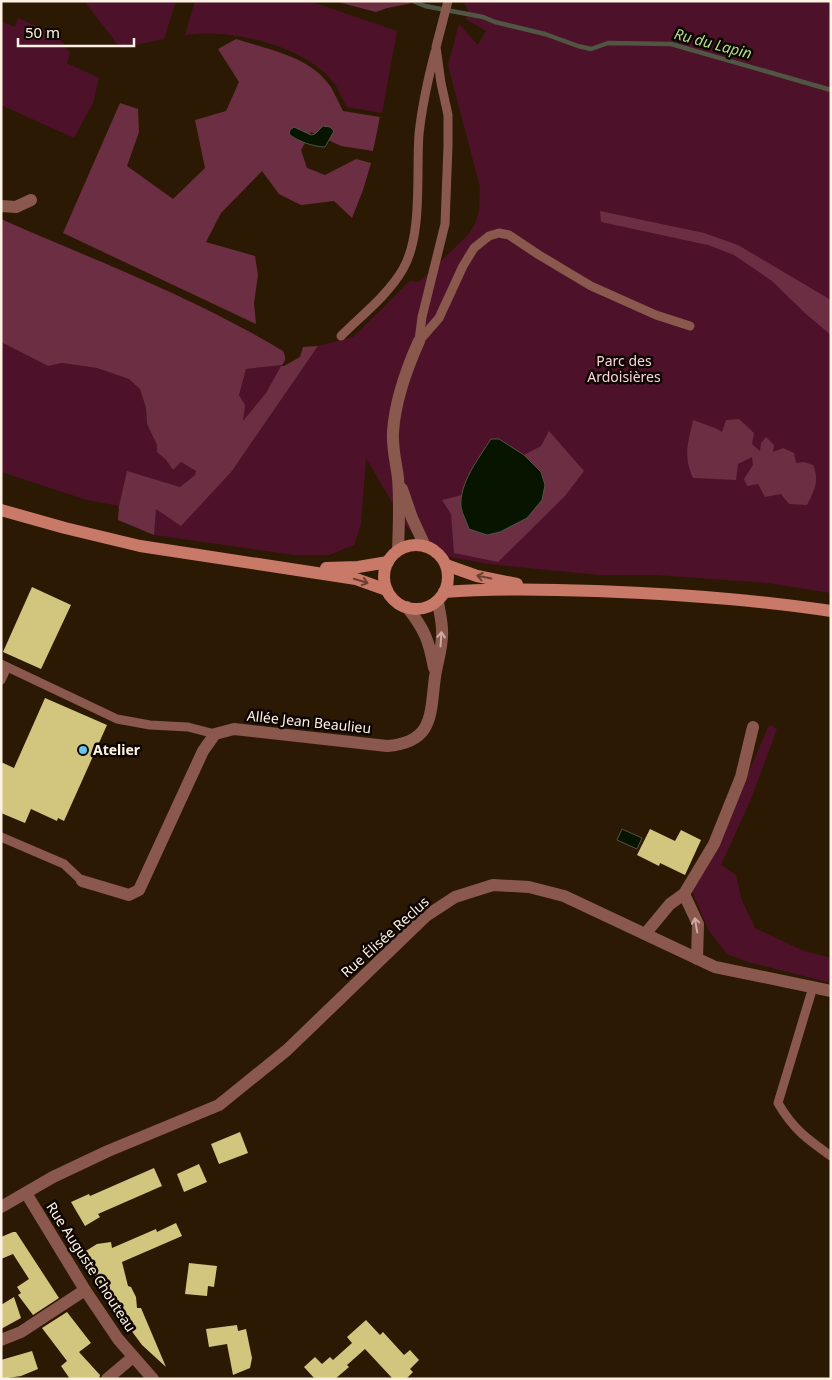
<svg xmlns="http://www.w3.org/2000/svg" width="832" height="1380" viewBox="0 0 832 1380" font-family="'Noto Sans',sans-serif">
<rect width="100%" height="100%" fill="#2c1904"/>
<g fill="#4d1229">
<path d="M 84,1 L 176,1 L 164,39 L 123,48 L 119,46 Z"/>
<path d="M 195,1 L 309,1 L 397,31 L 382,113 L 347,107 C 342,99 339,90 334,83 C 306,45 229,28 185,35 Z"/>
<path d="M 465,1 L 831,1 L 831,593 L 767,583 L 657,575 L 599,575 L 488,564 L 438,555 L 418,539 L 406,526 L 366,458 L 361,524 L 354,545 L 329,555 L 294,555 L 154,535 L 156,508 L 232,471 L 318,346 L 353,337 L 410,281 L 419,282 L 469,234 L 476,222 L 479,210 L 480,187 L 448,65 L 459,24 L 478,45 L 486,31 L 466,19 L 468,9 L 464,4 Z"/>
<path d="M 18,18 L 58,36 L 70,54 L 67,63 L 99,78 L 93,103 L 74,138 L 1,105 L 1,21 L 15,27 Z"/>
<path d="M 1,342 L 48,366 L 62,363 L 97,368 L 129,379 L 140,388 L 146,408 L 147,424 L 157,445 L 157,452 L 166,460 L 173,470 L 181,462 L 196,471 L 195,475 L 180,487 L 128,472 L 119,506 L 87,500 L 1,472 Z"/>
<path d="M 282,365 L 266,393 L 243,422 L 239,395 L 246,369 Z"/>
<path d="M 769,725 L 777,729 L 751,799 L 721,865 L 736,875 L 741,898 L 755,928 L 804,951 L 831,958 L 831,983 L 748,962 L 727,954 L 709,931 L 692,891 L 714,851 Z"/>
</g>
<g fill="#6c2e43">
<path d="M 334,1 L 423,1 L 387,8 L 376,12 Z"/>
<path d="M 236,39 C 269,50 310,56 331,87 C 335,95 339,103 343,111 L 380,117 L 373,151 L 341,146 L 311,132 L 301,150 L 307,168 L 325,175 L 356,159 L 371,163 L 363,190 L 352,218 L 334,201 L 301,205 L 279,194 L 262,171 L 221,213 L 206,242 L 255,256 L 258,275 L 254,303 L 256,324 L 63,233 L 120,103 L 138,109 L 139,132 L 127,166 L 173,199 L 205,168 L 195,120 L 226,111 L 239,82 L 218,49 Z"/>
<path d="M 600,211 L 704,233 L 738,245 L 831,300 L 831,335 L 806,314 L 772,281 L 734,255 L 708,245 L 601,222 Z"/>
<path d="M 1,219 C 96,261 194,297 283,351 C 286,357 286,360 282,365 L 246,369 L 239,395 L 245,405 L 243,421 L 266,393 L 281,366 L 284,366 L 300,357 L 303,347 L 318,346 L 232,471 L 181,526 L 156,509 L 154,535 L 118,520 L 119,506 L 127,471 L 180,487 L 195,475 L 196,471 L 181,462 L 173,470 L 166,460 L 157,452 L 157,445 L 147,424 L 146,408 L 140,389 L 129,379 L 97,368 L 62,363 L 48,366 L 1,342 Z"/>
<path d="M 739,419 L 754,433 L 752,444 L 760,451 L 761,443 L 766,437 L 774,445 L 773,452 L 783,448 L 794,453 L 796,463 L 804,462 L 813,465 C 820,482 814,490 807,505 L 789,504 L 781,494 L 765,497 L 758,484 L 747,486 L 744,479 L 753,465 L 752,457 L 738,464 L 736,480 L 693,478 C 683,455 688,444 693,420 L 715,428 L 722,432 L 726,420 Z"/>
<path d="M 549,431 L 584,471 L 565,496 L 498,562 L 454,553 L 451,514 L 442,500 L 462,495 L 461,508 L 541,472 L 524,455 L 541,446 Z"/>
</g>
<g fill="#061400" stroke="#515644">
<path d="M 323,126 L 330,127 L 334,131 L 325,147 C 314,147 297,141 289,134 L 290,130 L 294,127 L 311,135 L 315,134 Z"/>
<path d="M 491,439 L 499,439 L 524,455 L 541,472 L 545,485 L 542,500 L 527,518 L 500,532 L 487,535 L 469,529 C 467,522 462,514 461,507 C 459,483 479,458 491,439 Z"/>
<path d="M 622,829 L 642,838 L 637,849 L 617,840 Z"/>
</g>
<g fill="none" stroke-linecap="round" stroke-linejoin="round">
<path stroke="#515644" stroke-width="4.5" d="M 413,1 L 425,6 L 483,17 L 495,22 L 545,34 L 578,46 L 591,49 L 608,43 L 671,44 L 831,90"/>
</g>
<g fill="#d2c57e">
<path d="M 32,587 L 71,605 L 41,669 L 3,652 Z"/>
<path d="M 45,698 L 107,725 L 64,821 L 58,818 L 57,821 L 31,809 L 25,823 L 1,813 L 1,762 L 14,768 Z"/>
<path d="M 650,829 L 675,841 L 681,830 L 701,840 L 685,875 L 660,863 L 659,866 L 637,855 Z"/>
<path d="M 240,1132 L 248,1153 L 219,1164 L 211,1144 Z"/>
<path d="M 199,1164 L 207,1182 L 184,1192 L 177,1174 Z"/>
<path d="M 154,1168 L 162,1186 L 98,1214 L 100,1217 L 85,1226 L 71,1202 L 89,1194 L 90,1196 Z"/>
<path d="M 176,1223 L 182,1236 L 122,1262 L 128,1286 L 131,1287 L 136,1297 L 137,1308 L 141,1308 L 166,1367 L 142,1345 L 119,1314 L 81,1254 L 97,1244 L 111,1242 L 112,1248 L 156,1229 L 157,1232 Z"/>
<path d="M 13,1232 L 16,1232 L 59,1298 L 33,1315 L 18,1295 L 21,1293 L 17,1287 L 29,1279 L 13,1254 L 1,1259 L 1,1237 Z"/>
<path d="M 189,1263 L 217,1266 L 214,1287 L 208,1286 L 207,1296 L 185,1294 Z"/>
<path d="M 14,1297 L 21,1318 L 1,1329 L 1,1305 Z"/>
<path d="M 67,1312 L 91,1343 L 79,1352 L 100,1375 L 99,1379 L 70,1379 L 61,1366 L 67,1361 L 42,1328 Z"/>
<path d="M 366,1320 L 380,1335 L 383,1332 L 404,1355 L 410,1350 L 419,1360 L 410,1369 L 413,1372 L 406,1379 L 393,1379 L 365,1349 L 347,1365 L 349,1367 L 335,1379 L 315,1379 L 304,1367 L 315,1357 L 322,1364 L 330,1357 L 333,1360 L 352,1343 L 347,1337 Z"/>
<path d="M 237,1325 L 238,1331 L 246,1329 L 252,1358 L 250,1368 L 233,1375 L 227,1344 L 209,1347 L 206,1329 Z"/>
<path d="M 32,1351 L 38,1369 L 21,1376 L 1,1379 L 1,1360 Z"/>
</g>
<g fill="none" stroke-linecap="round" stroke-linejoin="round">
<g stroke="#8a584d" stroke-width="9">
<path d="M 341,336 C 362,315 388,295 403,269 C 423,234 416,174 419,134 C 422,106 428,79 435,52"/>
<path d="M 419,340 L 422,317 L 445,224 L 448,146 L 448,115 L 441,83 L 436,47 L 448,1"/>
<path d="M 419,341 L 439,318 L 463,266 L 474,248 L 489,236 L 499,233 L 509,235 L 539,255 L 591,286 L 656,315 L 690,326"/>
<path d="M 1,664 L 117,719 L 150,725 L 188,727 L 215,734"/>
<path d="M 1,680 L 7,667"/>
<path d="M 1,837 L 64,864 L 82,881"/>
<path d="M 813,987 L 778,1103 C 793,1129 807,1139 831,1156"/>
</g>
<g stroke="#8a584d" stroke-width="12">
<path d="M 1,206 L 16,207 L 31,200"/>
<path d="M 402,489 L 412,518 L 425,546"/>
<path d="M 398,550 C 399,526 400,502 398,478 C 396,462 392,448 393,432 C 395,400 406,370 419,341"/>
<path d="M 407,607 C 425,630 429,641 434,668"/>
<path d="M 82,881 L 129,895 L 139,890 L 203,751 L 215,734 L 234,729 L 387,746 C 434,742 430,715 435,677 C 437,663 442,649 442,635 C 443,624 439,611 438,601"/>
<path d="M 684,894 L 698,924 L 697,959"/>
<path d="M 645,934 L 670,904 L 684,894 L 714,844 L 741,777 L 753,727"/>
<path d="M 26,1193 L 85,1290 L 118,1339 L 153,1379"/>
<path d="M 1,1207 L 53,1177 L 108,1151 L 219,1105 L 287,1050 L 426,916 L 455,897 L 493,885 L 529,887 L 564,896 L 715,967 L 831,991"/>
<path d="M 1,1340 L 21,1332 L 85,1290"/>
<path d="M 107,1379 L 133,1357"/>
</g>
<g stroke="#c87967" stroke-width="12">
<path d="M 1,510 L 65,528 L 140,546 L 356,579 L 387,590"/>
<circle cx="416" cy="577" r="32"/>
<path d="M 446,565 L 477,576 L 517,584"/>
<path d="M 326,568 L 358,567 L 388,562"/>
<path d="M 444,592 C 495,588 546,589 596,591 C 675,594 753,599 831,611"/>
</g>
</g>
<defs><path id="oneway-shaft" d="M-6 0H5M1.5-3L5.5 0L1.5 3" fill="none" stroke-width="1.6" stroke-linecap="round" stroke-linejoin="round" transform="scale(1.25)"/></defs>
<g stroke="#6b4034">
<use href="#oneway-shaft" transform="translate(484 577) rotate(-169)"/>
<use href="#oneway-shaft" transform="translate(361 581) rotate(17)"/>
</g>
<g stroke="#caaca0">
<use href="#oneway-shaft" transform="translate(441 639) rotate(-86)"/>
<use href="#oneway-shaft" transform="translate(696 925) rotate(-100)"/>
</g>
<circle fill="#66c4ef" stroke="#0e0601" stroke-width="2" cx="83" cy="750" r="5"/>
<g text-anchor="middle" stroke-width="5" stroke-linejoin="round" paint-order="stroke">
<g font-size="14" fill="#fcd2dd" stroke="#0e0601">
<text x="624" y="366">Parc des<tspan x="624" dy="16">Ardoisières</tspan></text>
</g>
<g font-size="14" fill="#fff1e4" stroke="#0e0601">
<text transform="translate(309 722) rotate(6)" y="5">Allée Jean Beaulieu</text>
<text transform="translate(385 937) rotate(-42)" y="5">Rue Élisée Reclus</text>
<text transform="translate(91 1267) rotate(57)" y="5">Rue Auguste Chouteau</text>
</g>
<g font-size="14" font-weight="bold" fill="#fff1e4" stroke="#0e0601" text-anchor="start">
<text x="93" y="755">Atelier</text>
</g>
<g font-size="15" font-style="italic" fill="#b0de8a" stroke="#0e0601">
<text transform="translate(713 44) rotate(15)" y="5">Ru du Lapin</text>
</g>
</g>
<rect width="832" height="1380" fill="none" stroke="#fff1e4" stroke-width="5"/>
<path d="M18 38v8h116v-8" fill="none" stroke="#fff1e4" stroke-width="2.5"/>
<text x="25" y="38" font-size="15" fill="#fff1e4" stroke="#0e0601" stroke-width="4" paint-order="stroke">50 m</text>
</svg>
